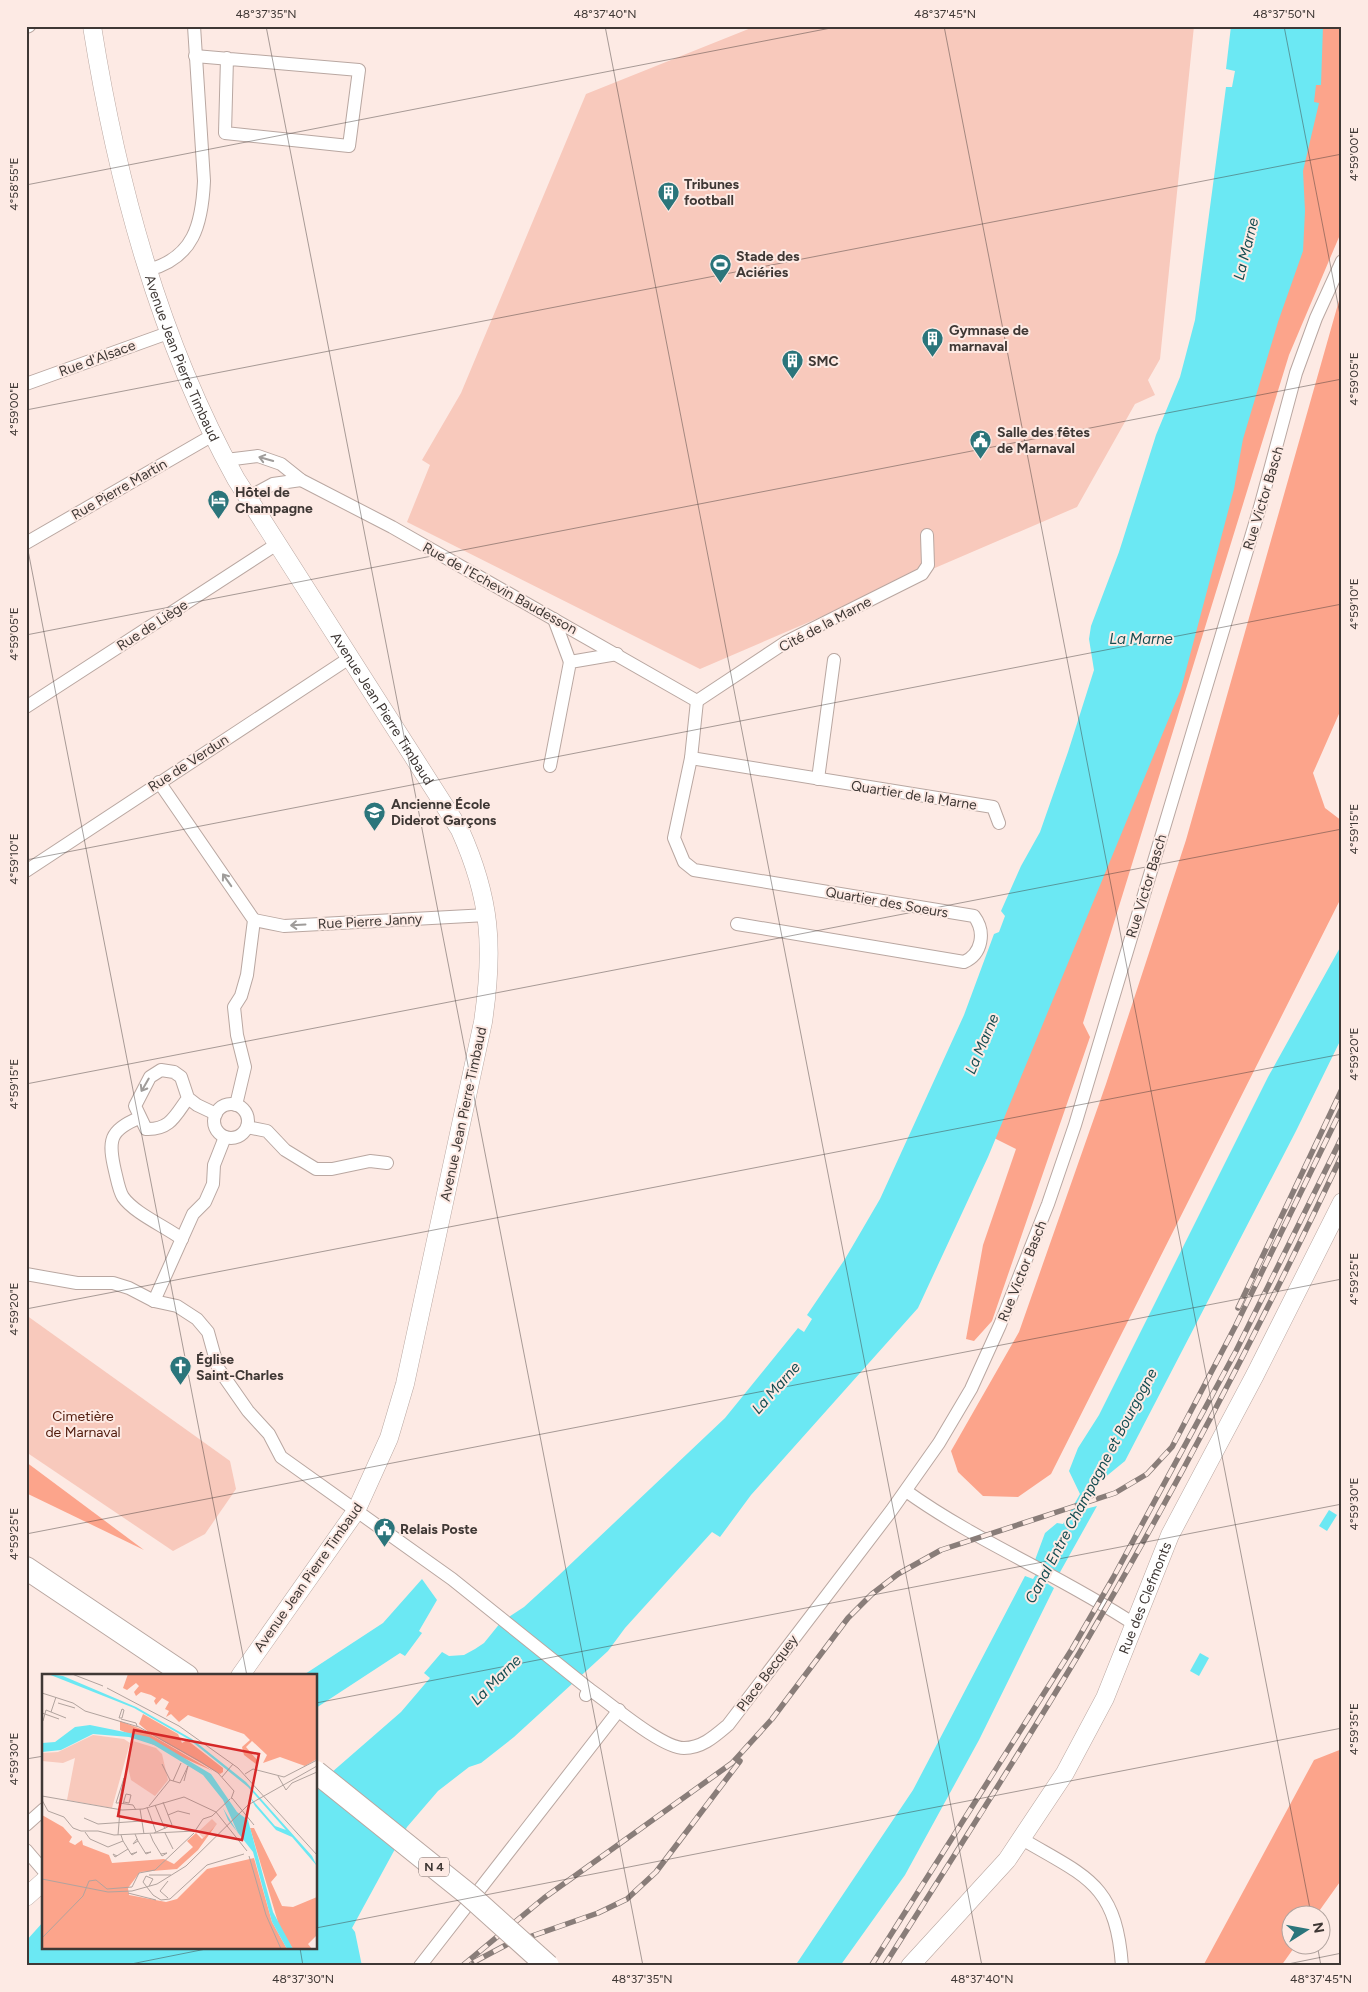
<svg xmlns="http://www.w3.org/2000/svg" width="1368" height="1992" viewBox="0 0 1368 1992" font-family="Figtree,sans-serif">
<rect width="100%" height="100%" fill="#fdeae4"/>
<g fill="#f8c9bc">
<path d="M 756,26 L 1194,26 L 1160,359 L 1148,380 L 1155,395 L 1135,404 L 1077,507 L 700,669 L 407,522 L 430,465 L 422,460 L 461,393 L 586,94 Z"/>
<path d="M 26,1315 L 230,1461 L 236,1489 L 205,1534 L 173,1551 L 26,1452 Z"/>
</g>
<g fill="#fca48b">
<path d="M 1301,26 L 1342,26 L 1342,230 L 1289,355 L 1083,1023 L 1090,1037 L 992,1321 L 974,1341 L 966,1339 L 983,1245 L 1016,1149 L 986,1134 Z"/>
<path d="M 1342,290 L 1342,707 L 1313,773 L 1325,808 L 1342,821 L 1342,896 L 1051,1474 L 1018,1497 L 983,1496 L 958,1472 L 951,1451 L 1019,1332 L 1106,1084 L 1186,840 Z"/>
<path d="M 26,1462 L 144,1550 L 26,1493 Z"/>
<path d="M 1342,1749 L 1342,1879 L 1317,1914 L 1290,1914 L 1290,1944 L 1296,1945 L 1281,1966 L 1203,1966 L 1314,1760 Z"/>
</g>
<g fill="#6be8f3">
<path d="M 1231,26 L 1323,26 L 1321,85 L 1316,85 L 1314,102 L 1319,103 L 1303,171 L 1305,211 L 1303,251 L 1278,322 L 1243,439 L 1234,489 L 1181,689 L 988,1157 L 918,1308 L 751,1495 L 720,1537 L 712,1532 L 625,1628 L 608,1651 L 514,1737 L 481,1763 L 469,1767 L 438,1791 L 407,1827 L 352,1928 L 355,1932 L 362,1966 L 26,1966 L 26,1941 L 44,1921 L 44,1948 L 316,1948 L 316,1786 L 401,1712 L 430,1678 L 424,1673 L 442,1652 L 449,1656 L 464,1655 L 475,1649 L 484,1643 L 501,1622 L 524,1607 L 558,1576 L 725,1418 L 798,1328 L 804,1332 L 812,1319 L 807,1315 L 845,1259 L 880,1199 L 964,1015 L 994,934 L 999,932 L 1005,916 L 1001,911 L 1021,866 L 1040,832 L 1068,752 L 1094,670 L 1089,639 L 1091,626 L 1119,552 L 1156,435 L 1180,377 L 1195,320 L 1226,87 L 1232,87 L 1235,71 L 1226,69 Z"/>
<path d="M 1342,944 L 1342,1037 L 1296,1131 L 1125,1461 L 1098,1483 L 1085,1509 L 1097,1506 L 1059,1574 L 1052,1570 L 1045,1582 L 1054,1588 L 979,1740 L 905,1875 L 840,1966 L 795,1966 L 913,1790 L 1025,1576 L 1033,1579 L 1042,1565 L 1035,1560 L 1045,1533 L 1057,1523 L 1063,1524 L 1080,1494 L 1069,1471 L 1078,1448 L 1099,1415 L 1268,1077 Z"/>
<path d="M 1329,1510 L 1337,1515 L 1327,1531 L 1319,1526 Z"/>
<path d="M 422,1579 L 437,1600 L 419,1631 L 422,1633 L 405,1656 L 400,1653 L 316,1708 L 316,1676 L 302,1676 L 383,1623 Z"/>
<path d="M 1200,1653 L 1209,1658 L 1199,1676 L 1190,1671 Z"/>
</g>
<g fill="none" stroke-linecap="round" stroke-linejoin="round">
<defs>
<g id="street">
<path d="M 26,27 L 29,26"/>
<path d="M 195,56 L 359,70 L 349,146 L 225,133 L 227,58"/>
<path d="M 148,270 C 194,258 202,224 204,181 L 194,26"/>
<path d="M 26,384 L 168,333"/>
<path d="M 226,460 L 258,456 L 281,464 L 301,480 L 392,527 L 697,701"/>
<path d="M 247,498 L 273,484 L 301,480"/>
<path d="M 26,543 L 213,435"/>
<path d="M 554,619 L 570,662"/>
<path d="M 697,701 L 691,758 L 674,838 L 684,862 L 694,870 L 974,916 C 986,932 982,954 964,962 L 737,924"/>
<path d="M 697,701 L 786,642 L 922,574 L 928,565 L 927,535"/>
<path d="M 26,707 L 277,544"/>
<path d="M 691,758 L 993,807 L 999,823"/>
<path d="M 550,766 L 570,662 L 617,654"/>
<path d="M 818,779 L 834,660"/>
<path d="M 159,782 L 254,920 L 247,975 L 241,996 L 234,1007 L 237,1035 L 245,1067 L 236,1105"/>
<path d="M 26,871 L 351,657"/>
<path d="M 254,920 L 284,926 L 487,915"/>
<path d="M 188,1098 C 175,1116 170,1130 146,1129 L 135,1106 L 150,1077 L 161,1070 L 174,1072 L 181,1077 L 188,1098 L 197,1105 L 216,1114"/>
<circle cx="231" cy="1121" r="17"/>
<path d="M 139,1118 C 109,1130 108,1141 115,1171 C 117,1179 119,1191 123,1197 C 134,1213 166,1227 182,1239"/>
<path d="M 247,1127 L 267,1131 L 285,1150 L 316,1169 L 332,1169 L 370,1161 L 387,1163"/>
<path d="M 26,1274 L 77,1283 L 113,1283 L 129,1288 L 154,1301 L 177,1306 L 197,1319 L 208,1332 L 218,1368 L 248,1411 L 269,1434 L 281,1457 L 452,1579 L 589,1689"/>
<path d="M 154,1301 L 193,1214 L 205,1202 L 213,1184 L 214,1165 L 225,1137"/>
<path d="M 906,1491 C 977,1542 1060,1575 1134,1624"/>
<path d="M 586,1695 L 589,1689 C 610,1703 661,1748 684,1748 C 702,1748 715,1736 728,1725 L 891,1511 L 939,1443 L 971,1389 L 1000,1325 L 1048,1204 L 1075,1125 L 1260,507 L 1296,373 L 1316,318 L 1342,261"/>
<path d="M 26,1825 L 44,1809"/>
<path d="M 1022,1839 C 1086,1877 1116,1883 1122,1966"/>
<path d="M 26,1850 L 44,1871"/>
<path d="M 420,1966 L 619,1710"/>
</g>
<g id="secondary">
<path id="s1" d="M 92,26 C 117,183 159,340 236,479 L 460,830 C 491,899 494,948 483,1022 L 405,1384 L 389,1438 L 356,1511 L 240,1676"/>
<path d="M 26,1897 L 44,1881"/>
<path id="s2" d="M 910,1966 L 1007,1860 L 1065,1773 L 1105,1698 L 1170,1535 L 1255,1375 L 1342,1202"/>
</g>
<path id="highway" d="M 26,1568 L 187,1676"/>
</defs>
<use href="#street" stroke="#b9a7a1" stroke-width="14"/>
<use href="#secondary" stroke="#b9a7a1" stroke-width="19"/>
<use href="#highway" stroke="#b9a7a1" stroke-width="24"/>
<use href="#street" stroke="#fff" stroke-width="12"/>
<use href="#secondary" stroke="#fff" stroke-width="18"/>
<use href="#highway" stroke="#fff" stroke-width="22"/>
<defs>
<g id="rail">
<path d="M 1238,1308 L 1342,1089"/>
<path d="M 474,1962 L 506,1945 L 598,1913 L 627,1899 L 656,1872 L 740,1761"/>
<path d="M 462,1966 L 544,1898 L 732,1763 L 772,1719 L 848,1618 L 872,1594 L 898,1574 L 941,1550 L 1115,1493 L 1147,1474 L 1172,1447 L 1236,1325 L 1342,1108"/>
<path d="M 871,1966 L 1072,1649 L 1113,1578 L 1236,1351 L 1342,1137"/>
<path d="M 884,1966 C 950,1862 1017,1758 1080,1652 C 1175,1491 1262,1324 1342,1155"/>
</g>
</defs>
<use href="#rail" stroke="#897d79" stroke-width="5.5"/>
<use href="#rail" stroke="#fdeae4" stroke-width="4" stroke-dasharray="11" stroke-linecap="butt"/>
<defs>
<path id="highway-bridge" d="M 316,1772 L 469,1895 L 548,1966"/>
</defs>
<use href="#highway-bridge" stroke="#b9a7a1" stroke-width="24" stroke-linecap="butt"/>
<use href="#highway-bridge" stroke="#fff" stroke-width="22"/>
</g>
<defs><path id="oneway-shaft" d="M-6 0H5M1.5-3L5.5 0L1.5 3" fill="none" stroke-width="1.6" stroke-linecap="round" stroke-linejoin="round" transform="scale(1.25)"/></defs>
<g stroke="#9f9c9a">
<use href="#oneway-shaft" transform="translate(266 459) rotate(-164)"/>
<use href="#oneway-shaft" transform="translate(227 880) rotate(-125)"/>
<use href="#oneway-shaft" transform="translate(298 925) rotate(177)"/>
<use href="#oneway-shaft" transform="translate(145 1085) rotate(120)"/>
</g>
<path fill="none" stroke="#3f3835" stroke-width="1" stroke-opacity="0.45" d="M 266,26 L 643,1966M 605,26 L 982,1966M 944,26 L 1311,1914M 1284,26 L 1342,325M 26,185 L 841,26M 26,410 L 1342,154M 26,540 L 247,1676M 26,635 L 1342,379M 26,860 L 1342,604M 26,1084 L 1342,829M 26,1309 L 1342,1054M 26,1534 L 1342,1279M 316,1703 L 1342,1504M 26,1759 L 44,1756M 316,1928 L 1342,1728M 1317,1944 L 1321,1966M 300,1948 L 303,1966M 121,1966 L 211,1948M 1278,1966 L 1342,1953"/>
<defs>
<symbol id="building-pin" viewBox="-11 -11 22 30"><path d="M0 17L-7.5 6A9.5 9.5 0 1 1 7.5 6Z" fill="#2b757b" stroke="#fdeae4"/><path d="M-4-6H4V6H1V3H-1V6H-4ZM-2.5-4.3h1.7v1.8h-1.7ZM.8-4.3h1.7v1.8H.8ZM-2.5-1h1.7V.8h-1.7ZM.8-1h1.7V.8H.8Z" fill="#fff"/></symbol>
<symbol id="stadium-pin" viewBox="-11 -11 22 30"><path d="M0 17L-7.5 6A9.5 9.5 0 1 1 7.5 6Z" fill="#2b757b" stroke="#fdeae4"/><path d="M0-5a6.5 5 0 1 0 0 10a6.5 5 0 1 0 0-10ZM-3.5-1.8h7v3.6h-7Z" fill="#fff"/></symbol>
<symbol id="civic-pin" viewBox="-11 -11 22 30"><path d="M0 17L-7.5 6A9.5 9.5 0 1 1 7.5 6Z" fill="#2b757b" stroke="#fdeae4"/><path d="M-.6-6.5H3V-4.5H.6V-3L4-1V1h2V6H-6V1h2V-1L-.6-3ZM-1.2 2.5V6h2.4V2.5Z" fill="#fff"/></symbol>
<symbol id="hotel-pin" viewBox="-11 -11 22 30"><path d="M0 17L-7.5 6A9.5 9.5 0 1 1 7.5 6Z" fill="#2b757b" stroke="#fdeae4"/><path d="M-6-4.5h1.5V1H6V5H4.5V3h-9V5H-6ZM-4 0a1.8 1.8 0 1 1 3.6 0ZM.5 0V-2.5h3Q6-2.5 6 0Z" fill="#fff"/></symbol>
<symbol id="school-pin" viewBox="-11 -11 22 30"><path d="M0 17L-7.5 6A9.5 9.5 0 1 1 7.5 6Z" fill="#2b757b" stroke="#fdeae4"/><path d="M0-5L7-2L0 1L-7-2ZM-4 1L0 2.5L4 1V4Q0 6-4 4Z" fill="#fff"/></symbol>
<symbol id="church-pin" viewBox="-11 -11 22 30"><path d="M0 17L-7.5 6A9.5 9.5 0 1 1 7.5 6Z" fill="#2b757b" stroke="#fdeae4"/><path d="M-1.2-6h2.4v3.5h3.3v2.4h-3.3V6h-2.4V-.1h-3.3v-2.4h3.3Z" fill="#fff"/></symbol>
</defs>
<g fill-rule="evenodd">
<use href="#building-pin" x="656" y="180" width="25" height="34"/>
<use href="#stadium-pin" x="708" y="252" width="25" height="34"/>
<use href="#building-pin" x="920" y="326" width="25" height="34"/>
<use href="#building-pin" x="780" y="348" width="25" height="34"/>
<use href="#civic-pin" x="968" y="428" width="25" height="34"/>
<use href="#hotel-pin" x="206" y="488" width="25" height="34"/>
<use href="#school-pin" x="362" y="800" width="25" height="34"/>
<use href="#church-pin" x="168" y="1354" width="25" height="34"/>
<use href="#civic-pin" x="372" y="1516" width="25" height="34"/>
</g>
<g text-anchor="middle" stroke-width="4" stroke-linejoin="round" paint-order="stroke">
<rect fill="#fdeae4" stroke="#786d6a" stroke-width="1" x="419" y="1857.5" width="30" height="19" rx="4"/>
<g font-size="12" font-weight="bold" fill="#3f3835">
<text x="434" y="1871">N 4</text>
</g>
<g font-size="14" font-weight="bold" fill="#3f3835" stroke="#fdeae4" text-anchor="start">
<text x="684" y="189">Tribunes<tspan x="684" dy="16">football</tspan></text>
<text x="736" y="261">Stade des<tspan x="736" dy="16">Aciéries</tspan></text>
<text x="949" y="335">Gymnase de<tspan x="949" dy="16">marnaval</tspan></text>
<text x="808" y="366">SMC</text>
<text x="997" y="437">Salle des fêtes<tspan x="997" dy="16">de Marnaval</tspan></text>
<text x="235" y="497">Hôtel de<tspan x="235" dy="16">Champagne</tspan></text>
<text x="391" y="809">Ancienne École<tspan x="391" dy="16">Diderot Garçons</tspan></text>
<text x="196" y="1364">Église<tspan x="196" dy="16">Saint-Charles</tspan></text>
<text x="400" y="1534">Relais Poste</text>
</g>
<g font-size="14" fill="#3f3835" stroke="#fdeae4">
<text transform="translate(97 358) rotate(-20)" y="5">Rue d'Alsace</text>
<text dy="5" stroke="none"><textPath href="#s1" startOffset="345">Avenue Jean Pierre Timbaud</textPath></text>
<text transform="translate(119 489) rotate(-30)" y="5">Rue Pierre Martin</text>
<text transform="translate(1263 498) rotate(-73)" y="5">Rue Victor Basch</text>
<text transform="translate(500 588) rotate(29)" y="5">Rue de l'Echevin Baudesson</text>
<text transform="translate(825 624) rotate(-28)" y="5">Cité de la Marne</text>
<text transform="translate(152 625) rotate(-33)" y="5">Rue de Liège</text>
<text dy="5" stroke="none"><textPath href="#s1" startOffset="750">Avenue Jean Pierre Timbaud</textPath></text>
<text transform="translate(188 763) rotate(-33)" y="5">Rue de Verdun</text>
<text transform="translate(914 795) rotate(9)" y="5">Quartier de la Marne</text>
<text transform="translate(1146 886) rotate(-73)" y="5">Rue Victor Basch</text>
<text transform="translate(887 902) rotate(10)" y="5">Quartier des Soeurs</text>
<text transform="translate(370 921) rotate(-3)" y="5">Rue Pierre Janny</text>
<text transform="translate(463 1114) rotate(-78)" y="5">Avenue Jean Pierre Timbaud</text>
<text transform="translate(1022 1271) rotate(-68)" y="5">Rue Victor Basch</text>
<text transform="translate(308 1577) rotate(-55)" y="5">Avenue Jean Pierre Timbaud</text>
<text dy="5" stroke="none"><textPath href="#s2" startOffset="441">Rue des Clefmonts</textPath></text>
<text transform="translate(767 1673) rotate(-53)" y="5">Place Becquey</text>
</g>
<g font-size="14" fill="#501a0b" stroke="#fdeae4">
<text x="83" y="1421">Cimetière<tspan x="83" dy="16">de Marnaval</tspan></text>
</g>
<g font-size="15" font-style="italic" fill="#144c51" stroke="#fdeae4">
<text transform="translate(1246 249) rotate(-76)" y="5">La Marne</text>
<text x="1141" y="644">La Marne</text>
<text transform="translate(982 1044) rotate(-67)" y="5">La Marne</text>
<text transform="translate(776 1388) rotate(-48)" y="5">La Marne</text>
<text transform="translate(1091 1486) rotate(-62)" y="5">Canal Entre Champagne et Bourgogne</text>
<text transform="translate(496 1680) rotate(-45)" y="5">La Marne</text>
</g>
</g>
<g transform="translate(42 1674)">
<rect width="275" height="275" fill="#fdeae4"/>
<path d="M 51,61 L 82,65 L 88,69 L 70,134 L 25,126 L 33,84 L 21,89 L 0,87 L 0,79 L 16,78 ZM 91,67 L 114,74 L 120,80 L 126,106 L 113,122 L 89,106 L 85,89 ZM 170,145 L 175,150 L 161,164 L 156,158 Z" fill="#f8c9bc"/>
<path d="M 86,0 L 275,0 L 275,85 L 263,92 L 238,83 L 221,89 L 225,81 L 210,67 L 204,73 L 216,87 L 214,90 L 202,81 L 200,73 L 208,66 L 202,60 L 146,41 L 137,48 L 129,40 L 124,43 L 127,37 L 123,35 L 127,28 L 120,24 L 114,31 L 112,27 L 114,24 L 109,21 L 99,18 L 94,22 L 92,18 L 97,12 L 94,9 L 85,16 L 81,14 ZM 101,40 L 136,60 L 140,69 L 145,66 L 181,94 L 181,98 L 178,100 L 110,61 L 97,50 ZM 78,47 L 99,55 L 171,97 L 78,56 ZM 0,141 L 21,153 L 30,163 L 27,168 L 33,171 L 40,166 L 41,171 L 67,181 L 70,189 L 122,185 L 132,190 L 151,173 L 145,167 L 154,159 L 160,165 L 174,151 L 156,176 L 135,195 L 98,198 L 86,214 L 87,221 L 124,228 L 135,225 L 165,195 L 212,184 L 230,248 L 245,275 L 0,275 ZM 208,154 L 212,154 L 235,201 L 229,208 L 240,232 L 251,233 L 275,223 L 275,261 L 266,270 L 270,275 L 251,275 L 238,255 Z" fill="#fca48b"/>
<path d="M 6,0 L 21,2 L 94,33 L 150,65 L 204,108 L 270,182 L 275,192 L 250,163 L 234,156 L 213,132 L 208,123 L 233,152 L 244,156 L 206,113 L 148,66 L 92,34 ZM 48,51 L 107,63 L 169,100 L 195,138 L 206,146 L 231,238 L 251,275 L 245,275 L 230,248 L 211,178 L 186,146 L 181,134 L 196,159 L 181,126 L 161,101 L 112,71 L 87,63 L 51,60 L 19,76 L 0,78 L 0,69 L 13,68 L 33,53 Z" fill="#6be8f3"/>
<path fill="none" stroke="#b1a39e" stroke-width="1" d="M 30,0 L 61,12M 65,14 L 137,52 L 196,94 L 275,181M 0,19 L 31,29 L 43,37 L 97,53 L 159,88 L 176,99 L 192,117 L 189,125M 16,29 L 33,34M 80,35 L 82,36 L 80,44 L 77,44 ZM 9,38 L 14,23M 0,39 L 17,45M 79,45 L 94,49 L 95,52M 1,47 L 4,36 L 24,44M 120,90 L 128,106M 203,100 L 211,95 L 242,103 L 275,86M 236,102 L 244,116 L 250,109 L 275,98M 180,103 L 191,90M 82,104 L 77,129 L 74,129 ZM 128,106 L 138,109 L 146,92 L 142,107M 131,107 L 139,89M 0,122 L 80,136 L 101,135 L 142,123 L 174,138 L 205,177M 190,124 L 212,151M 0,126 L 6,137 L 22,143 L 31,154 L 39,157 L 56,157 L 72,161 L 153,157M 77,129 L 91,131 L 94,136M 81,130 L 84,120 L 89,121 L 87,129 L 82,128M 113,131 L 123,155M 107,132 L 128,106M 105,133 L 114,158M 98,135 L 102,160M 126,141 L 136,137 L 148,140M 42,144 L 56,150 L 100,147M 153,157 L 161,145 L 170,142 L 188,125M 43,158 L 48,165 L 66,173 L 81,167M 112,159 L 130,151 L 121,128M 123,159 L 131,175M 93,160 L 96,167 L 91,170 L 95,165M 108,160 L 109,162 L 111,167 L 120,182 L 125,179 L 119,180M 76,161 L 78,136M 79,161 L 81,167 L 86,175 L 89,180 L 90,181 L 95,178 L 89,180M 96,167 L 104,180 L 109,178 L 103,179M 75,182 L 71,180 L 73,183 L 86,175M 207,182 L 224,241 L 239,275M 107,201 L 129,201M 0,205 L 66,218 L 90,217 L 115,210 L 144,192 L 206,131 L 275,92M 126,207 L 118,217 L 126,224M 107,212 L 111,205 L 104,202 L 101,208 L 111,221 L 119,226 L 128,225 L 165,191 L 202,180M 86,219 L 114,226M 0,264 L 41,222 L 47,207 L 54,206 L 65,215 L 90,213 L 97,199 L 113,196 L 152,159"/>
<path fill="#d62828" fill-opacity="0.15" stroke="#d62828" stroke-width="2.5" d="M 92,56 L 217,80 L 200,166 L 76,142 Z"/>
<rect width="275" height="275" fill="none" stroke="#3f3835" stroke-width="2.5"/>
</g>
<rect width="1368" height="1992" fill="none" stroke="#fdeae4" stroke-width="55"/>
<g transform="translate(1306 1930) rotate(79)"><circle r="24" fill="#fdeae4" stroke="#b1a39e"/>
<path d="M0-4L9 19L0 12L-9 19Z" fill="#2b757b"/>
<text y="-8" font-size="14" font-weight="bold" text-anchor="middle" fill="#3f3835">N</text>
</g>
<rect x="28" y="28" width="1312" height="1936" fill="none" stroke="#3f3835" stroke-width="2"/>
<g font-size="12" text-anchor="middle" fill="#3f3835">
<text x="266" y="18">48°37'35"N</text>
<text x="605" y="18">48°37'40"N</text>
<text x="945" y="18">48°37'45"N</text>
<text x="1284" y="18">48°37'50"N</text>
<text transform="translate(1354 154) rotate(-90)" y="4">4°59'00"E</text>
<text transform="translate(14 184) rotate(-90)" y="4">4°58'55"E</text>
<text transform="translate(1354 379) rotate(-90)" y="4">4°59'05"E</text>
<text transform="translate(14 409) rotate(-90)" y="4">4°59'00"E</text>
<text transform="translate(1354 604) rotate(-90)" y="4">4°59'10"E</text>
<text transform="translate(14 634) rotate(-90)" y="4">4°59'05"E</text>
<text transform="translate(1354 829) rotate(-90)" y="4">4°59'15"E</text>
<text transform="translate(14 859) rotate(-90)" y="4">4°59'10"E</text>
<text transform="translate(1354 1054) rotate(-90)" y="4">4°59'20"E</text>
<text transform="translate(14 1084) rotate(-90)" y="4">4°59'15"E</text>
<text transform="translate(1354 1279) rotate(-90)" y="4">4°59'25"E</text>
<text transform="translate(14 1309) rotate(-90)" y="4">4°59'20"E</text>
<text transform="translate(1354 1504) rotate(-90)" y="4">4°59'30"E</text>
<text transform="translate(14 1534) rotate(-90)" y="4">4°59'25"E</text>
<text transform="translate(1354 1729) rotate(-90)" y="4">4°59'35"E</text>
<text transform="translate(14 1759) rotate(-90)" y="4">4°59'30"E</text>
<text x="303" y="1983">48°37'30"N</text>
<text x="642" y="1983">48°37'35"N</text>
<text x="982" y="1983">48°37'40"N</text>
<text x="1321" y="1983">48°37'45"N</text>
</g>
</svg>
